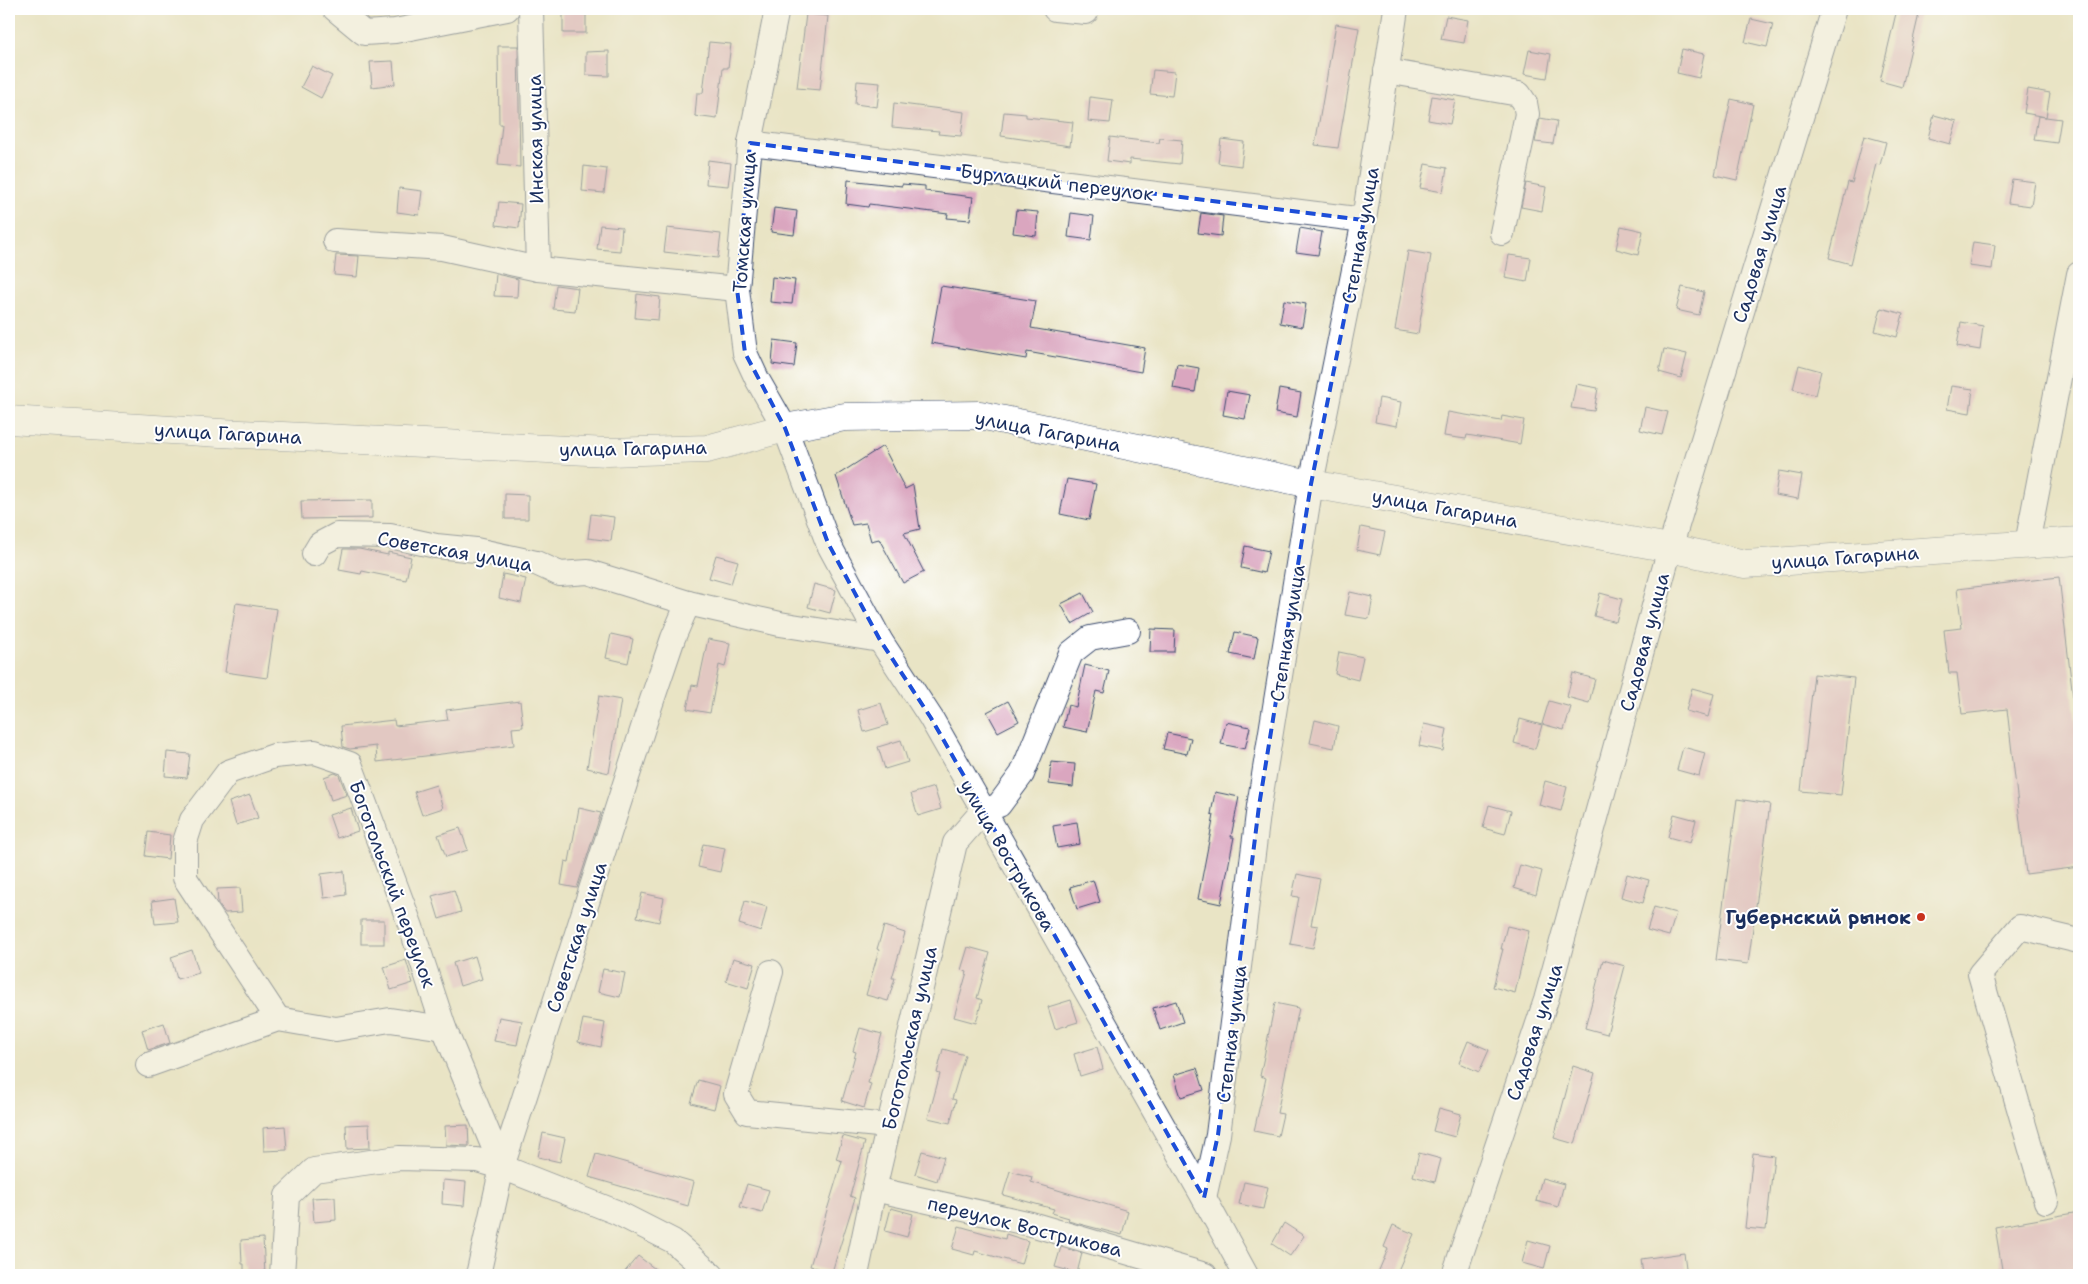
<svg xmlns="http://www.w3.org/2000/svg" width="2088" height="1284" viewBox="0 0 2088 1284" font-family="'Shantell Sans',sans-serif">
<rect width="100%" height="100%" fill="#fff"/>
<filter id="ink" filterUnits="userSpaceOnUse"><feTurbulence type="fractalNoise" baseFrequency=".02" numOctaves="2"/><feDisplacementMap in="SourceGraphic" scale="10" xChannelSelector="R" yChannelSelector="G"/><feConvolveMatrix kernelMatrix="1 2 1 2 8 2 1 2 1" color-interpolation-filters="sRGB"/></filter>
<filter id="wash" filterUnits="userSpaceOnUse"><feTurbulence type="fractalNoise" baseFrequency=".0096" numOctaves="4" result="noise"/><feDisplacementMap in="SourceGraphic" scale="20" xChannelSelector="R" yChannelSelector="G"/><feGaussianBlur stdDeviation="1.12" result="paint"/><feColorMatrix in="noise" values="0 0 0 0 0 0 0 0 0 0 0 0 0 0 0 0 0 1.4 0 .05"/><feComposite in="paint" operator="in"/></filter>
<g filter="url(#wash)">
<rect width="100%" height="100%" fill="#e9e4c5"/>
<g id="blocks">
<g fill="#daa6bf">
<rect x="563" y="9" width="23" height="24"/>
<path d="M 1897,9 L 1919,14 L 1902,87 L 1880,81 Z"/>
<path d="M 806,14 L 828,16 L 820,90 L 797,88 Z"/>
<path d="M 1446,16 L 1468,20 L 1464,43 L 1441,39 Z"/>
<path d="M 1751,19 L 1773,24 L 1767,47 L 1745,42 Z"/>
<path d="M 1336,24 L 1359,28 L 1338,148 L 1315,145 Z"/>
<path d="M 709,42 L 731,44 L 728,68 L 723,68 L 717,119 L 695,116 L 697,93 L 703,93 Z"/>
<path d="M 498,46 L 518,46 L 520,167 L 498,165 L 502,124 L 499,124 Z"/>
<path d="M 1682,49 L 1704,54 L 1699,78 L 1677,73 Z"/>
<path d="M 1529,50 L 1551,54 L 1547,78 L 1524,74 Z"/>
<path d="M 609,51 L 609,76 L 586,75 L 586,52 Z"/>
<path d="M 393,61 L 395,84 L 372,87 L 370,62 Z"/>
<path d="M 312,66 L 332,76 L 321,98 L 301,87 Z"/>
<path d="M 1153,70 L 1175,72 L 1172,96 L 1150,94 Z"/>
<path d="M 857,81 L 880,83 L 877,107 L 855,104 Z"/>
<path d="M 2028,89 L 2050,93 L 2046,117 L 2024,113 Z"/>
<path d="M 1432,96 L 1455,100 L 1450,124 L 1428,120 Z"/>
<path d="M 1090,97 L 1113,100 L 1110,123 L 1088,121 Z"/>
<path d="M 1731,99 L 1753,104 L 1737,180 L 1715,175 Z"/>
<path d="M 894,103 L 964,112 L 961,136 L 938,134 L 939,131 L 892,127 Z"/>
<path d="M 1004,112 L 1026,114 L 1026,117 L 1073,122 L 1070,146 L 1001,136 Z"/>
<path d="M 1934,115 L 1957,121 L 1950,144 L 1928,138 Z"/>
<path d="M 2038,116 L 2061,119 L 2057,143 L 2034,140 Z"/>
<path d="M 1540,118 L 1557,121 L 1553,144 L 1535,142 Z"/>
<path d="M 1864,136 L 1886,142 L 1880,165 L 1876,164 L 1851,264 L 1829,258 L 1848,182 L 1852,183 Z"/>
<path d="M 1110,137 L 1159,143 L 1160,138 L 1182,140 L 1180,164 L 1130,159 L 1130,164 L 1107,161 Z"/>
<path d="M 1221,139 L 1244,142 L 1241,166 L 1218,163 Z"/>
<path d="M 708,160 L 731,163 L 728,186 L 706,184 Z"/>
<path d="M 1425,164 L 1447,168 L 1443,192 L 1420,188 Z"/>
<path d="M 584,166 L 607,169 L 604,193 L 582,191 Z"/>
<path d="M 2012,179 L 2035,182 L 2031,206 L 2008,203 Z"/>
<path d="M 848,180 L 902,186 L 902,184 L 925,186 L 925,191 L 973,197 L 970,220 L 947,218 L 948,214 L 869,204 L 868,207 L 846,204 Z"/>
<path d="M 1526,183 L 1546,187 L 1542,211 L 1521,207 Z"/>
<path d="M 399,188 L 422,191 L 419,215 L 397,212 Z"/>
<path d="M 499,202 L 521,204 L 519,228 L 496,225 Z"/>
<path d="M 774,208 L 797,211 L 794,235 L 771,232 Z"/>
<path d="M 1016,210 L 1038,212 L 1036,236 L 1013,233 Z"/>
<path d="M 1071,213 L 1094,216 L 1091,240 L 1068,237 Z"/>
<path d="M 1201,213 L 1223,216 L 1221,236 L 1198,233 Z"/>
<path d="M 600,225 L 622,227 L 620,251 L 597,249 Z"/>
<path d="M 1621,226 L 1643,231 L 1638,255 L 1616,249 Z"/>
<path d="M 667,228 L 721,234 L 718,258 L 664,252 Z"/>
<path d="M 1300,228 L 1322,232 L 1318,255 L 1296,252 Z"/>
<path d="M 1973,242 L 1995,245 L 1992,269 L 1969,266 Z"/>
<path d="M 1408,251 L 1431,255 L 1418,334 L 1395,330 Z"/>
<path d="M 336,255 L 359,256 L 357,277 L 334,275 Z"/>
<path d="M 1509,255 L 1531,258 L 1527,282 L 1505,278 Z"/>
<path d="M 496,274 L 518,279 L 517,297 L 494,296 Z"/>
<path d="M 772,277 L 795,280 L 792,304 L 770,302 Z"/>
<path d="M 556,285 L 578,288 L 575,311 L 553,309 Z"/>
<path d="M 941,286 L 1036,301 L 1031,328 L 1145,348 L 1141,372 L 1027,352 L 1026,359 L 931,343 Z"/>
<path d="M 1682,287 L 1704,292 L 1699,315 L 1676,310 Z"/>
<path d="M 637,294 L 660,297 L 658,320 L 635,318 Z"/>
<path d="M 1284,300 L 1306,304 L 1302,327 L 1280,323 Z"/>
<path d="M 1881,308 L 1903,314 L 1897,337 L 1875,331 Z"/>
<path d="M 1961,322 L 1983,326 L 1980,350 L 1957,346 Z"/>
<path d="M 774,340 L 797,343 L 794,367 L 772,364 Z"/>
<path d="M 1664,349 L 1687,354 L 1681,378 L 1659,372 Z"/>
<path d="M 1177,364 L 1199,368 L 1195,392 L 1173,388 Z"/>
<path d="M 1799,365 L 1821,371 L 1815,395 L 1793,389 Z"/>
<path d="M 1576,384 L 1598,388 L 1594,411 L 1571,408 Z"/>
<path d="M 1951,386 L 1973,389 L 1970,413 L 1947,409 Z"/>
<path d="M 1279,389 L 1301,393 L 1297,417 L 1275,413 Z"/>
<path d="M 1227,391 L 1250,395 L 1245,419 L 1223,415 Z"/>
<path d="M 1379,398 L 1401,402 L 1397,426 L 1375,422 Z"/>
<path d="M 1645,407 L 1668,412 L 1662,435 L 1640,430 Z"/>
<path d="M 1448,412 L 1501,421 L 1502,416 L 1524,420 L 1520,444 L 1467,435 L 1466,439 L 1444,436 Z"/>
<path d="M 883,446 L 905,489 L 913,485 L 920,529 L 904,533 L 924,572 L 903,583 L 879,539 L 871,541 L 866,523 L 852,525 L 836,476 Z"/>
<path d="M 1779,471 L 1802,475 L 1798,499 L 1775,495 Z"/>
<path d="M 1067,479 L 1096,484 L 1089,520 L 1060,514 Z"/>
<path d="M 505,494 L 528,495 L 528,519 L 505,519 Z"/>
<path d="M 372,500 L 372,518 L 302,519 L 301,501 Z"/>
<path d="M 591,514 L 614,517 L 611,541 L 588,538 Z"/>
<path d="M 1361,527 L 1385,532 L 1380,555 L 1357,550 Z"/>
<path d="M 1245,546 L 1269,551 L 1264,573 L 1241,568 Z"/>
<path d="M 343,549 L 359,549 L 388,555 L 388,552 L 411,557 L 406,580 L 362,571 L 361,574 L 339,570 Z"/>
<path d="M 716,555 L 738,561 L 731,584 L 709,578 Z"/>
<path d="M 503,574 L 526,579 L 521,603 L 499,598 Z"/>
<path d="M 2059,577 L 2079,749 L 2079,867 L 2026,874 L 2007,709 L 1962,714 L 1957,673 L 1949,673 L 1944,630 L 1962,628 L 1957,589 Z"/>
<path d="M 814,584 L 836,590 L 830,613 L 808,607 Z"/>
<path d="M 1350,592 L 1373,597 L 1369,619 L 1345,615 Z"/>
<path d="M 1083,593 L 1093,612 L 1072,624 L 1061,604 Z"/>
<path d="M 1600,593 L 1622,599 L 1616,622 L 1594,616 Z"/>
<path d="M 236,603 L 277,609 L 267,678 L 225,672 Z"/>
<path d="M 1151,629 L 1175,630 L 1174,652 L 1150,652 Z"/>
<path d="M 1235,632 L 1258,637 L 1254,659 L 1230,654 Z"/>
<path d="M 611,634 L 633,639 L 628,663 L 606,658 Z"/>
<path d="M 708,639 L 730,643 L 725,667 L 719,665 L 710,713 L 687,709 L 692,685 L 698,686 Z"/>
<path d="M 1339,652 L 1363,657 L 1358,680 L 1335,674 Z"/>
<path d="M 1085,665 L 1109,671 L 1104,693 L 1096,691 L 1087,732 L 1063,727 L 1068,705 L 1076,707 Z"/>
<path d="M 1573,673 L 1595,679 L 1589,703 L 1567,697 Z"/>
<path d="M 1814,674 L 1854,678 L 1841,795 L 1801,791 Z"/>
<path d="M 1692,688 L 1714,694 L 1708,717 L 1686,711 Z"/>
<path d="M 599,696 L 621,700 L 609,773 L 587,768 Z"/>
<path d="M 520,701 L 523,727 L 512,728 L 514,745 L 377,762 L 376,746 L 350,749 L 343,747 L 341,726 L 394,720 L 395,726 L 448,720 L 446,710 Z"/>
<path d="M 1008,701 L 1019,721 L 998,732 L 987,712 Z"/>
<path d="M 1549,701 L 1571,707 L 1564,730 L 1542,724 Z"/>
<path d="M 881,703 L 888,725 L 864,732 L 858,710 Z"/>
<path d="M 1520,719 L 1542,725 L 1535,749 L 1514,743 Z"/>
<path d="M 1315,720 L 1338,726 L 1334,748 L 1310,743 Z"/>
<path d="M 1226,722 L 1250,727 L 1245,749 L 1221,744 Z"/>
<path d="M 1424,724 L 1447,729 L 1443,751 L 1419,746 Z"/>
<path d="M 1167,733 L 1191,738 L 1187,754 L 1163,749 Z"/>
<path d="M 901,740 L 908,762 L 885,769 L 878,747 Z"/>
<path d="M 1683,747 L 1705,753 L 1699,776 L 1677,770 Z"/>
<path d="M 167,752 L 190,754 L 187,778 L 165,776 Z"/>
<path d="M 1051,762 L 1075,764 L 1073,787 L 1049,784 Z"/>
<path d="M 335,773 L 339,775 L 347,795 L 331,800 L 324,777 Z"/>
<path d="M 1545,781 L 1567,787 L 1561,811 L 1539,805 Z"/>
<path d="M 436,785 L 443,808 L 422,815 L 414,792 Z"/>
<path d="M 934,787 L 941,809 L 918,816 L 911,794 Z"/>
<path d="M 1215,792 L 1239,797 L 1231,837 L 1234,837 L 1221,904 L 1198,899 L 1214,815 L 1211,814 Z"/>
<path d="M 250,795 L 258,818 L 236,825 L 229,802 Z"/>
<path d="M 1737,799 L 1770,804 L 1748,964 L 1716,960 Z"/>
<path d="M 1489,805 L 1511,811 L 1505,834 L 1483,828 Z"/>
<path d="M 351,808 L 358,831 L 337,838 L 329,815 Z"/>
<path d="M 579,808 L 601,813 L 577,888 L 561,885 L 565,861 L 569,862 Z"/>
<path d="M 1674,814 L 1696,820 L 1690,843 L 1668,837 Z"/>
<path d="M 1077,822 L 1080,844 L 1057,848 L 1053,826 Z"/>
<path d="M 460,828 L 468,850 L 446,857 L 438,835 Z"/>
<path d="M 148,832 L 170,835 L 168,859 L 145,856 Z"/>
<path d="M 703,844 L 725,848 L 720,872 L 698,867 Z"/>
<path d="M 1520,865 L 1542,871 L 1536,895 L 1514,888 Z"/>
<path d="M 344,871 L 346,895 L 324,898 L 321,874 Z"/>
<path d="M 1297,874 L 1320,879 L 1311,925 L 1318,926 L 1313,948 L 1290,944 L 1299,897 L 1292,896 Z"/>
<path d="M 1627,874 L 1649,880 L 1643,903 L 1621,897 Z"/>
<path d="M 1093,880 L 1100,902 L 1077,909 L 1070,887 Z"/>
<path d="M 240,888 L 242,912 L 225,913 L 218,904 L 217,889 Z"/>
<path d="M 454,890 L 461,912 L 439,919 L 432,896 Z"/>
<path d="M 642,893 L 664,898 L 659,922 L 637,917 Z"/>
<path d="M 174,898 L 178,922 L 155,924 L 152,901 Z"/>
<path d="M 745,901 L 767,907 L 761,931 L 739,924 Z"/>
<path d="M 1654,907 L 1676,913 L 1669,936 L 1647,930 Z"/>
<rect x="361" y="920" width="23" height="24"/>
<path d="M 884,926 L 905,933 L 892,978 L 895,978 L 888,1001 L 866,995 L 879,950 L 877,949 Z"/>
<path d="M 1507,926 L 1529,931 L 1515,993 L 1493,987 L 1503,949 L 1501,949 Z"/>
<path d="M 968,947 L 990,953 L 977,998 L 982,1000 L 976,1023 L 954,1017 L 967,972 L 961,970 Z"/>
<path d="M 192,950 L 199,973 L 177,979 L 171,957 Z"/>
<path d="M 475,956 L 482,979 L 460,986 L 453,963 Z"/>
<path d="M 733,958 L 755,964 L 748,988 L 726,981 Z"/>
<path d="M 406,960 L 413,983 L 391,990 L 384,967 Z"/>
<path d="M 1603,960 L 1625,966 L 1607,1034 L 1585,1028 Z"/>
<path d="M 603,969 L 625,973 L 620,997 L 598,992 Z"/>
<path d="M 1071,1000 L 1078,1022 L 1055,1029 L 1048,1007 Z"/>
<path d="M 1176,1001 L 1183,1022 L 1160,1030 L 1153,1008 Z"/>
<path d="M 1275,1003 L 1299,1008 L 1277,1113 L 1283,1114 L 1278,1136 L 1254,1131 L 1266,1078 L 1260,1076 Z"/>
<path d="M 499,1017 L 522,1021 L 517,1045 L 494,1041 Z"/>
<path d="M 583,1019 L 605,1023 L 601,1047 L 578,1042 Z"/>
<path d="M 164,1023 L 170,1043 L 148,1050 L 142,1030 Z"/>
<path d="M 860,1028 L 882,1034 L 868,1083 L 871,1084 L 864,1108 L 842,1101 L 856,1052 L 853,1051 Z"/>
<path d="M 1468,1041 L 1489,1050 L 1479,1072 L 1459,1063 Z"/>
<path d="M 1097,1047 L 1103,1069 L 1080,1076 L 1074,1054 Z"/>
<path d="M 943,1049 L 965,1055 L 952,1099 L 956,1100 L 950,1123 L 928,1118 L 940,1074 L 937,1073 Z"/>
<path d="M 1573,1066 L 1595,1073 L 1575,1144 L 1554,1138 Z"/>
<path d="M 1197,1068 L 1204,1090 L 1181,1097 L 1174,1075 Z"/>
<path d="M 698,1080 L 720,1086 L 714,1109 L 691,1103 Z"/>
<path d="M 1439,1108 L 1461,1114 L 1455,1137 L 1433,1131 Z"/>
<path d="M 369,1124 L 370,1148 L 347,1149 L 346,1125 Z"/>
<path d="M 468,1125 L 469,1146 L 446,1145 L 445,1126 Z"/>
<path d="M 285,1126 L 287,1150 L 264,1151 L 263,1128 Z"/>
<path d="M 543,1133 L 565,1138 L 560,1162 L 538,1157 Z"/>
<path d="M 843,1136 L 865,1142 L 850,1196 L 855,1198 L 832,1272 L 810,1266 L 842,1161 L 836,1159 Z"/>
<path d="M 922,1151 L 944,1157 L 937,1181 L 915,1174 Z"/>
<path d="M 1419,1153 L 1441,1159 L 1435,1182 L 1413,1176 Z"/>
<path d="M 1753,1153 L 1774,1156 L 1766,1230 L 1745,1228 Z"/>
<path d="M 596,1154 L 694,1182 L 688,1206 L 589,1177 Z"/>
<path d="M 1010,1171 L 1032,1177 L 1031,1182 L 1128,1211 L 1122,1235 L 1068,1221 L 1069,1218 L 1052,1213 L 1054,1209 L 1003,1195 Z"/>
<path d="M 1542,1178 L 1564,1184 L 1558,1207 L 1536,1201 Z"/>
<path d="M 443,1180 L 466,1182 L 464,1206 L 442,1204 Z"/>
<path d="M 1244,1182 L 1268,1187 L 1263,1209 L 1239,1204 Z"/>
<path d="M 747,1184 L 769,1190 L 762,1213 L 740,1207 Z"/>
<path d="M 335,1197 L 336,1220 L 314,1222 L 312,1198 Z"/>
<path d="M 891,1208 L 913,1214 L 907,1237 L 885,1231 Z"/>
<path d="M 2079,1212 L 2079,1275 L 2003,1275 L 1995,1227 Z"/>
<path d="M 1284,1223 L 1304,1236 L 1290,1256 L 1272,1244 Z"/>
<path d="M 1393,1225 L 1414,1234 L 1396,1275 L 1377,1275 L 1388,1249 L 1384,1247 Z"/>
<path d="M 959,1226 L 1005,1239 L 1006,1234 L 1028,1241 L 1021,1264 L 975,1251 L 974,1255 L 952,1249 Z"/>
<path d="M 263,1238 L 265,1275 L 244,1275 L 244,1264 L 242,1264 L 241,1240 Z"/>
<path d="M 1528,1240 L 1550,1246 L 1544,1269 L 1522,1263 Z"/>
<path d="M 1061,1247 L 1082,1253 L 1077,1273 L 1055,1267 Z"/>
<path d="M 1684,1253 L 1687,1275 L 1643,1275 L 1641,1259 Z"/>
<path d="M 638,1256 L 663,1275 L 622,1275 Z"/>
</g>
</g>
</g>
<g filter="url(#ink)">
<use href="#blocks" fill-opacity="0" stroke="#3a4a6d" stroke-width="1"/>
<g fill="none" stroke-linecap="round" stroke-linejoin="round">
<defs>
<g id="minor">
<path d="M 335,9 L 364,33 L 395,31 L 507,9"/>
<path d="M 531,9 L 538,269"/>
<path d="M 777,9 L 750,143 L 737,289 L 745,353 L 757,379 L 785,428 L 828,543 L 880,640 L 931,718 L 1204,1198 L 1246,1275"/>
<path d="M 1055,9 L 1086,12"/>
<path d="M 1386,71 L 1519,94 L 1525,103 L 1527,114 L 1502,233"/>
<path d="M 750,143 L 1364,220"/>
<path d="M 335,241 L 442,248 L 538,269 L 737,289"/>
<path d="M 2027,544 L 2079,274"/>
<path d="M 314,554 L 320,544 L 337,535 L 390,536 L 436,546 L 476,550 L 536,563 L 560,574 L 588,572 L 688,603"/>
<path d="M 771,972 L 736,1094 L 747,1112 L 888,1126"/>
<path d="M 278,1019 L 185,878 L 185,842 L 192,820 L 228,772 L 274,756 L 315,752 L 350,764 L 411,927 L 444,1028 L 502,1167"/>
<path d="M 148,1065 L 278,1019 L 336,1029 L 390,1020 L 444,1028"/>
<path d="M 874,1189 L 1031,1224 L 1205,1275"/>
<path d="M 1204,1198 L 1218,1135 L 1259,806 L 1311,484 L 1364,220 L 1396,9"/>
<path d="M 2046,1201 L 1980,974 L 2020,927 L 2079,941"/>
<path d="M 282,1275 L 287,1196 L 314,1170 L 399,1158 L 477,1160 L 502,1167 L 616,1212 L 673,1241 L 712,1275"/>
<path d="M 478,1275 L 502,1167 L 650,706 L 673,638 L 688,603 L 780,624 L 880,640"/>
<path d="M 856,1275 L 874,1189 L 955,843 L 982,812 L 999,805 L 1022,774 L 1071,653 L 1090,638 L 1128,631"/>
<path d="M 1454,1275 L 1546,1000 L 1670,548 L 1834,9"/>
</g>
<path id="major" d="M 9,420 L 220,433 L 608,452 L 707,449 L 785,428 L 845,417 L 980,415 L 1311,484 L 1670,548 L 1745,564 L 2079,541"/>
</defs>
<use href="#minor" stroke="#3a4a6d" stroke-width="26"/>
<use href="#major" stroke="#3a4a6d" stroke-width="29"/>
<use href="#minor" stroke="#fff" stroke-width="24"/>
<use href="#major" stroke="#fff" stroke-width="28"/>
</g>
</g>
<path d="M0 0H2088V1284H0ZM 750,143 L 1364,220 L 1311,484 L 1259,806 L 1218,1135 L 1204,1198 L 931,718 L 880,640 L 828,543 L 785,428 L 745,353 L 737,289 Z" fill="#e9e4c5" fill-opacity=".55" fill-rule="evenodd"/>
<path fill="none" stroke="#1d4ed8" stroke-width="4" stroke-dasharray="10 6" stroke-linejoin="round" d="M 750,143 L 1364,220 L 1311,484 L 1259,806 L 1218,1135 L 1204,1198 L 931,718 L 880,640 L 828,543 L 785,428 L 745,353 L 737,289 Z"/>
<circle fill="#c8321e" stroke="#fff" stroke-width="2" cx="1921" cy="917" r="5"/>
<g text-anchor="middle" stroke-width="4" stroke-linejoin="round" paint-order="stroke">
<g font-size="19" fill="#1b2f5e" stroke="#fff">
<text transform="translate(535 139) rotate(-91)" y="7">Инская улица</text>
<text transform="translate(1057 182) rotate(7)" y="7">Бурлацкий переулок</text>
<text transform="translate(744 222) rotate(-86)" y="7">Томская улица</text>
<text transform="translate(1360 235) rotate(-80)" y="7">Степная улица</text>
<text transform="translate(1759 254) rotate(-73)" y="7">Садовая улица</text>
<text transform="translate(1048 431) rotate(11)" y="7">улица Гагарина</text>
<text transform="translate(228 433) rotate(3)" y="7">улица Гагарина</text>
<text transform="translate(633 448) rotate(-1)" y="7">улица Гагарина</text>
<text transform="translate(1445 508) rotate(10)" y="7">улица Гагарина</text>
<text transform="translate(455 551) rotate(10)" y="7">Советская улица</text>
<text transform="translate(1845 557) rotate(-4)" y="7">улица Гагарина</text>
<text transform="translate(1287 633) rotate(-81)" y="7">Степная улица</text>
<text transform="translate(1644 642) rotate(-75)" y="7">Садовая улица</text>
<text transform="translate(1008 855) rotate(60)" y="7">улица Вострикова</text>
<text transform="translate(393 884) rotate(70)" y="7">Боготольский переулок</text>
<text transform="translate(576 937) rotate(-72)" y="7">Советская улица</text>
<text transform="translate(1534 1032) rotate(-72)" y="7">Садовая улица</text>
<text transform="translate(1231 1034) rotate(-83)" y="7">Степная улица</text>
<text transform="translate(909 1038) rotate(-77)" y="7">Боготольская улица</text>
<text transform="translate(1025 1226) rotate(14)" y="7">переулок Вострикова</text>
</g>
<g font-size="19" font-weight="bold" fill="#1b2f5e" stroke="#fff" text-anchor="end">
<text x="1911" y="924">Губернский рынок</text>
</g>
</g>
<rect width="2088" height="1284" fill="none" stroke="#fff" stroke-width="30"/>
</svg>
